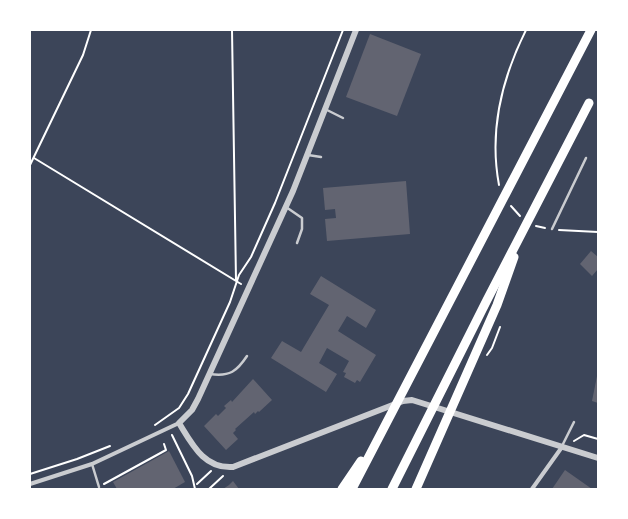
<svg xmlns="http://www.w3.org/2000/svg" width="628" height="519" viewBox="0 0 628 519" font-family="'Asap Condensed',sans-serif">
<rect width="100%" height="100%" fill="#2d3142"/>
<rect fill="#3c4559" x="30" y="30" width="568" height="459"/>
<g fill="#626471">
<path d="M 370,34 L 421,54 L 397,116 L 346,97 Z"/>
<path d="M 406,181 L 410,234 L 327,241 L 325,219 L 336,218 L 335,209 L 325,210 L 323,188 Z"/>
<path d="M 591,251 L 598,257 L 598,269 L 592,276 L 580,264 Z"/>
<path d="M 321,276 L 376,310 L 366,328 L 347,316 L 338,331 L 376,355 L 360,382 L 357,380 L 355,383 L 344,377 L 346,373 L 343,372 L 349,361 L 327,348 L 319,363 L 337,374 L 326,392 L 271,358 L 282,341 L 301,352 L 329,305 L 310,294 Z"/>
<path d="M 597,376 L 598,376 L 598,403 L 592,401 Z"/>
<path d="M 253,379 L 272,400 L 259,412 L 258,411 L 255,414 L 254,412 L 235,429 L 236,430 L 233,433 L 238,439 L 226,450 L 204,426 L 216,414 L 218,416 L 226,408 L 224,406 L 231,400 L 232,402 Z"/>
<path d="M 169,451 L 185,482 L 173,489 L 117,489 L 113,482 Z"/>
<path d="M 565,470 L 592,489 L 552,489 Z"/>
<path d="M 233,481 L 239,489 L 223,489 L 229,485 Z"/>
</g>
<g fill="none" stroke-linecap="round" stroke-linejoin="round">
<g stroke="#fff" stroke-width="2">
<path d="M 232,30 L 236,280"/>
<path d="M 34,158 L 241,284"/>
<path d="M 30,165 L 83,55 L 91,30"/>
<path d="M 499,185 C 489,132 502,78 526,30"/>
<path d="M 511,206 L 520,216"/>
<path d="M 536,226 L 545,228"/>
<path d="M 559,230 L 598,232"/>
<path d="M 487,355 L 492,348 L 500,327"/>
<path d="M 155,425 L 179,408 L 188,394 L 230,302 L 239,275 L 251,257 L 275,203 L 343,30"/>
<path d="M 172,435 L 192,476 L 195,489"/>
<path d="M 574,441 L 584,435 L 598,439"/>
<path d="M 30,474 L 77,459 L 110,446"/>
<path d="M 104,484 L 166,450 L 164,444"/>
<path d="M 197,484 L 211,471"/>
<path d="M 209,489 L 223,476"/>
</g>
<g stroke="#caccd0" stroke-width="2.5">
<path d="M 325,109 L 343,118"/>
<path d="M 308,155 L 321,157"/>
<path d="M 286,207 L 302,218 L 302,229 L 297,243"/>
<path d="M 552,229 L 586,158"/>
<path d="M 210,374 C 230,377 237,371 247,356"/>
<path d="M 562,446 L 574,422"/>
<path d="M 92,464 L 99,487"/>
</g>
<g stroke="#caccd0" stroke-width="4">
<path d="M 30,484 L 92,464 L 179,423"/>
<path d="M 532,489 L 562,447"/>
</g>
<path stroke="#caccd0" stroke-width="6" d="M 356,30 L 293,191 L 198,399 L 192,410 L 179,423 C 192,444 204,469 233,467 L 403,401 L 412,400 L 598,458"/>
<g stroke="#fff" stroke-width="9">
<path d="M 342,489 L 361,461"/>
<path d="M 352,489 L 591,30"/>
<path d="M 392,489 L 487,300 L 589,103"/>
<path d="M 416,489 L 497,305 L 514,257"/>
</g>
</g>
<rect width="628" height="519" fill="none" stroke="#ffffff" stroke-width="62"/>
</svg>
